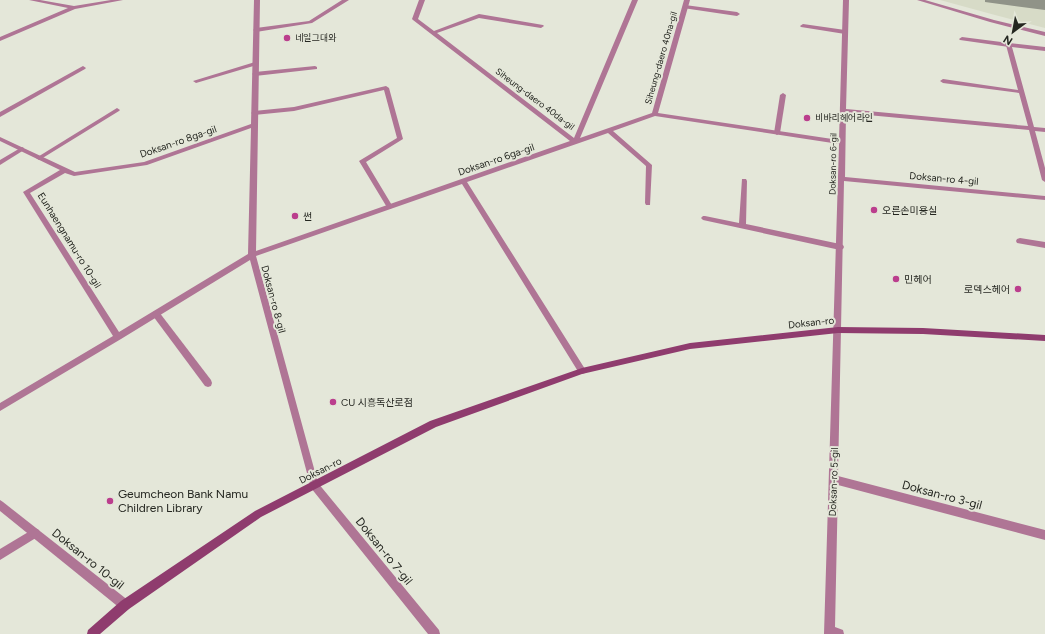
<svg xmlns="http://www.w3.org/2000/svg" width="1045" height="634" viewBox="0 0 1045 634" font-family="Figtree,'Noto Sans KR',sans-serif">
<rect width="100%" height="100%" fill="#e4e7d9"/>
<path fill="#d7dbc7" d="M 940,0 L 1045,0 L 1045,28 L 995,15 Z"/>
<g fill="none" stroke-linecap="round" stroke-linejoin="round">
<g fill="#af7595" fill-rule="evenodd">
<path d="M 342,0 L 349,0 L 312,23 L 256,32 L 253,30 L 256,28 L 309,21 Z"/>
<path d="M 685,5 L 737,12 L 740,14 L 737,16 L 683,8 L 683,6 Z"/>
<path d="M 803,24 L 845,30 L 848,32 L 845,34 L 801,27 L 800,26 Z"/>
<path d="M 962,37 L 1009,43 L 1012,45 L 1009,47 L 960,40 L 959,39 Z"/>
<path d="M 255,62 L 257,63 L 257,65 L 196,83 L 193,81 Z"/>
<path d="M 83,66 L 86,68 L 85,69 L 0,117 L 0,112 Z"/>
<path d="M 315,66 L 317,67 L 317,69 L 255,76 L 252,74 L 255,72 Z"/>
<path d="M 386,86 L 389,88 L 403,139 L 366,162 L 393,207 L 390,209 L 388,209 L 359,161 L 397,138 L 384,90 L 294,111 L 254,115 L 251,113 L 254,111 L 294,107 Z"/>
<path d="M 783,93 L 786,95 L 780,133 L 777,135 L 774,133 L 780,95 Z"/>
<path d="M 117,108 L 120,110 L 119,111 L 41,159 L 39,160 L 36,158 Z"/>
<path d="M 22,147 L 24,148 L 24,150 L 0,165 L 0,160 Z"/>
<path d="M 742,179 L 746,179 L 747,181 L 746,224 L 840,244 L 843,245 L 844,247 L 843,249 L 840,250 L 703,220 L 701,218 L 703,216 L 705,216 L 739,223 Z"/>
<path d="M 1020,238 L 1045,242 L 1045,248 L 1017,243 L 1016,241 L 1017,239 Z"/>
<path d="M 156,311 L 159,312 L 211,380 L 212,383 L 211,386 L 208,387 L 205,386 L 153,316 L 152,314 L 153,312 Z"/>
<path d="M 35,528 L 39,530 L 40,533 L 39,536 L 0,560 L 0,549 Z"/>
</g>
<g fill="#af7595" fill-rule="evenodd">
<path d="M 29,0 L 40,0 L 74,6 L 111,0 L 123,0 L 75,9 L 0,41 L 0,37 L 68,8 Z"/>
<path d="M 254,0 L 260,0 L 256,251 L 570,141 L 413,20 L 412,19 L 419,0 L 425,0 L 418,19 L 434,31 L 479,14 L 543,25 L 544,26 L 541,28 L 479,18 L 437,33 L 574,138 L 632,0 L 638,0 L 580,138 L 652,113 L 684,0 L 690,0 L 658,113 L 839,140 L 843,0 L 849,0 L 846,109 L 1028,126 L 1019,93 L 943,83 L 940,81 L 943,79 L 1018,90 L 1006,45 L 1009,43 L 1045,47 L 1045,51 L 1012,47 L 1034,127 L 1045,128 L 1045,132 L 1035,131 L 1045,168 L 1045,182 L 1042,180 L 1029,130 L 846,113 L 845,177 L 1045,196 L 1045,200 L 844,181 L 838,476 L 1045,530 L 1045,540 L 838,485 L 835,627 L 843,630 L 844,634 L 824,634 L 839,144 L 655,116 L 613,131 L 652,165 L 650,205 L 646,205 L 645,203 L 646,166 L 608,133 L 467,182 L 585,369 L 586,371 L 585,373 L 582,374 L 579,373 L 462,184 L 256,256 L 318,483 L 439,630 L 440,634 L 428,634 L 311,488 L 250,260 L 121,339 L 0,411 L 0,403 L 113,336 L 23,192 L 60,170 L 0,141 L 0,137 L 75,172 L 144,162 L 251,124 ZM 251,128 L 248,254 L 119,332 L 30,193 L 65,173 L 74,176 L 147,165 Z"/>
<path d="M 0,500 L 3,502 L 129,601 L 130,605 L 129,609 L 125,610 L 121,609 L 0,511 Z"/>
</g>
<path fill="#af7595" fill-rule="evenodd" d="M 917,0 L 925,0 L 994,20 L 1045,32 L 1045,36 L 990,22 Z"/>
<path fill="#8f3c6e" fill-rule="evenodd" d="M 838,327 L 923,328 L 1045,335 L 1045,341 L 923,334 L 838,333 L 690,349 L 582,374 L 436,427 L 261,517 L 129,609 L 100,634 L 87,634 L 88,630 L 121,601 L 255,511 L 430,421 L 582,368 L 690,343 Z"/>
</g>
<path fill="#909388" d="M 985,0 L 1045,0 L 1045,10 L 985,2 Z"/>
<g fill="#bb3e8d" stroke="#e4e7d9" stroke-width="1.5">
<circle cx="287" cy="38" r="4"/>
<circle cx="807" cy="118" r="4"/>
<circle cx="874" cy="210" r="4"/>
<circle cx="295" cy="216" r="4"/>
<circle cx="896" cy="279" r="4"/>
<circle cx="1018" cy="289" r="4"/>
<circle cx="333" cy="402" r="4"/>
<circle cx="110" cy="501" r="4"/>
</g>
<g text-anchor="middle" stroke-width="4" stroke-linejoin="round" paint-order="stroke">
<g font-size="9" fill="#242620" stroke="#e4e7d9" text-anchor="start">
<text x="295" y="41">네일그대와</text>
<text x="815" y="121">비바리헤어라인</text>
</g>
<g font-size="9" fill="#242620" stroke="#e4e7d9">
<text transform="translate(661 58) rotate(-74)" y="3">Siheung-daero 40na-gil</text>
<text transform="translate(535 99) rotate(37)" y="3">Siheung-daero 40da-gil</text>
<text transform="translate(833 164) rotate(-89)" y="3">Doksan-ro 6-gil</text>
</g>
<g font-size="10" fill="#242620" stroke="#e4e7d9">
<text transform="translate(178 141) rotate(-19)" y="4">Doksan-ro 8ga-gil</text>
<text transform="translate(496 159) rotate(-19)" y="4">Doksan-ro 6ga-gil</text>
<text transform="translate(944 178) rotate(5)" y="4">Doksan-ro 4-gil</text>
<text transform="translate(70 240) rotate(58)" y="4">Eunhaengnamu-ro 10-gil</text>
<text transform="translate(274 299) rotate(75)" y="4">Doksan-ro 8-gil</text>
<text transform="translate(811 322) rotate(-6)" y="4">Doksan-ro</text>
<text transform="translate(320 470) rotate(-27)" y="4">Doksan-ro</text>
<text transform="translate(833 482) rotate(-88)" y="4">Doksan-ro 5-gil</text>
</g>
<g font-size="10" fill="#242620" stroke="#e4e7d9" text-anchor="start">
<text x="882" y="214">오른손미용실</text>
<text x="303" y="220">썬</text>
<text x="904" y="283">민헤어</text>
<text x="1010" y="293" text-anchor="end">로덱스헤어</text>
<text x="341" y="406">CU 시흥독산로점</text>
</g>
<g font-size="12" fill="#242620" stroke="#e4e7d9" text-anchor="start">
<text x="118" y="498">Geumcheon Bank Namu<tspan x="118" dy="14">Children Library</tspan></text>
</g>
<g font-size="12" fill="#242620" stroke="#e4e7d9">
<text transform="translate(942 495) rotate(15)" y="4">Doksan-ro 3-gil</text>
<text transform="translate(384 551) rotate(51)" y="4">Doksan-ro 7-gil</text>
<text transform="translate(88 559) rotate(39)" y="4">Doksan-ro 10-gil</text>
</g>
</g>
<g transform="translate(1013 32) rotate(212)" stroke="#e4e7d9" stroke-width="3" paint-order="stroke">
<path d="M0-3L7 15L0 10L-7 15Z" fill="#242620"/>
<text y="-6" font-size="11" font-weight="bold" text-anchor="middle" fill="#242620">N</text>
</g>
</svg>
